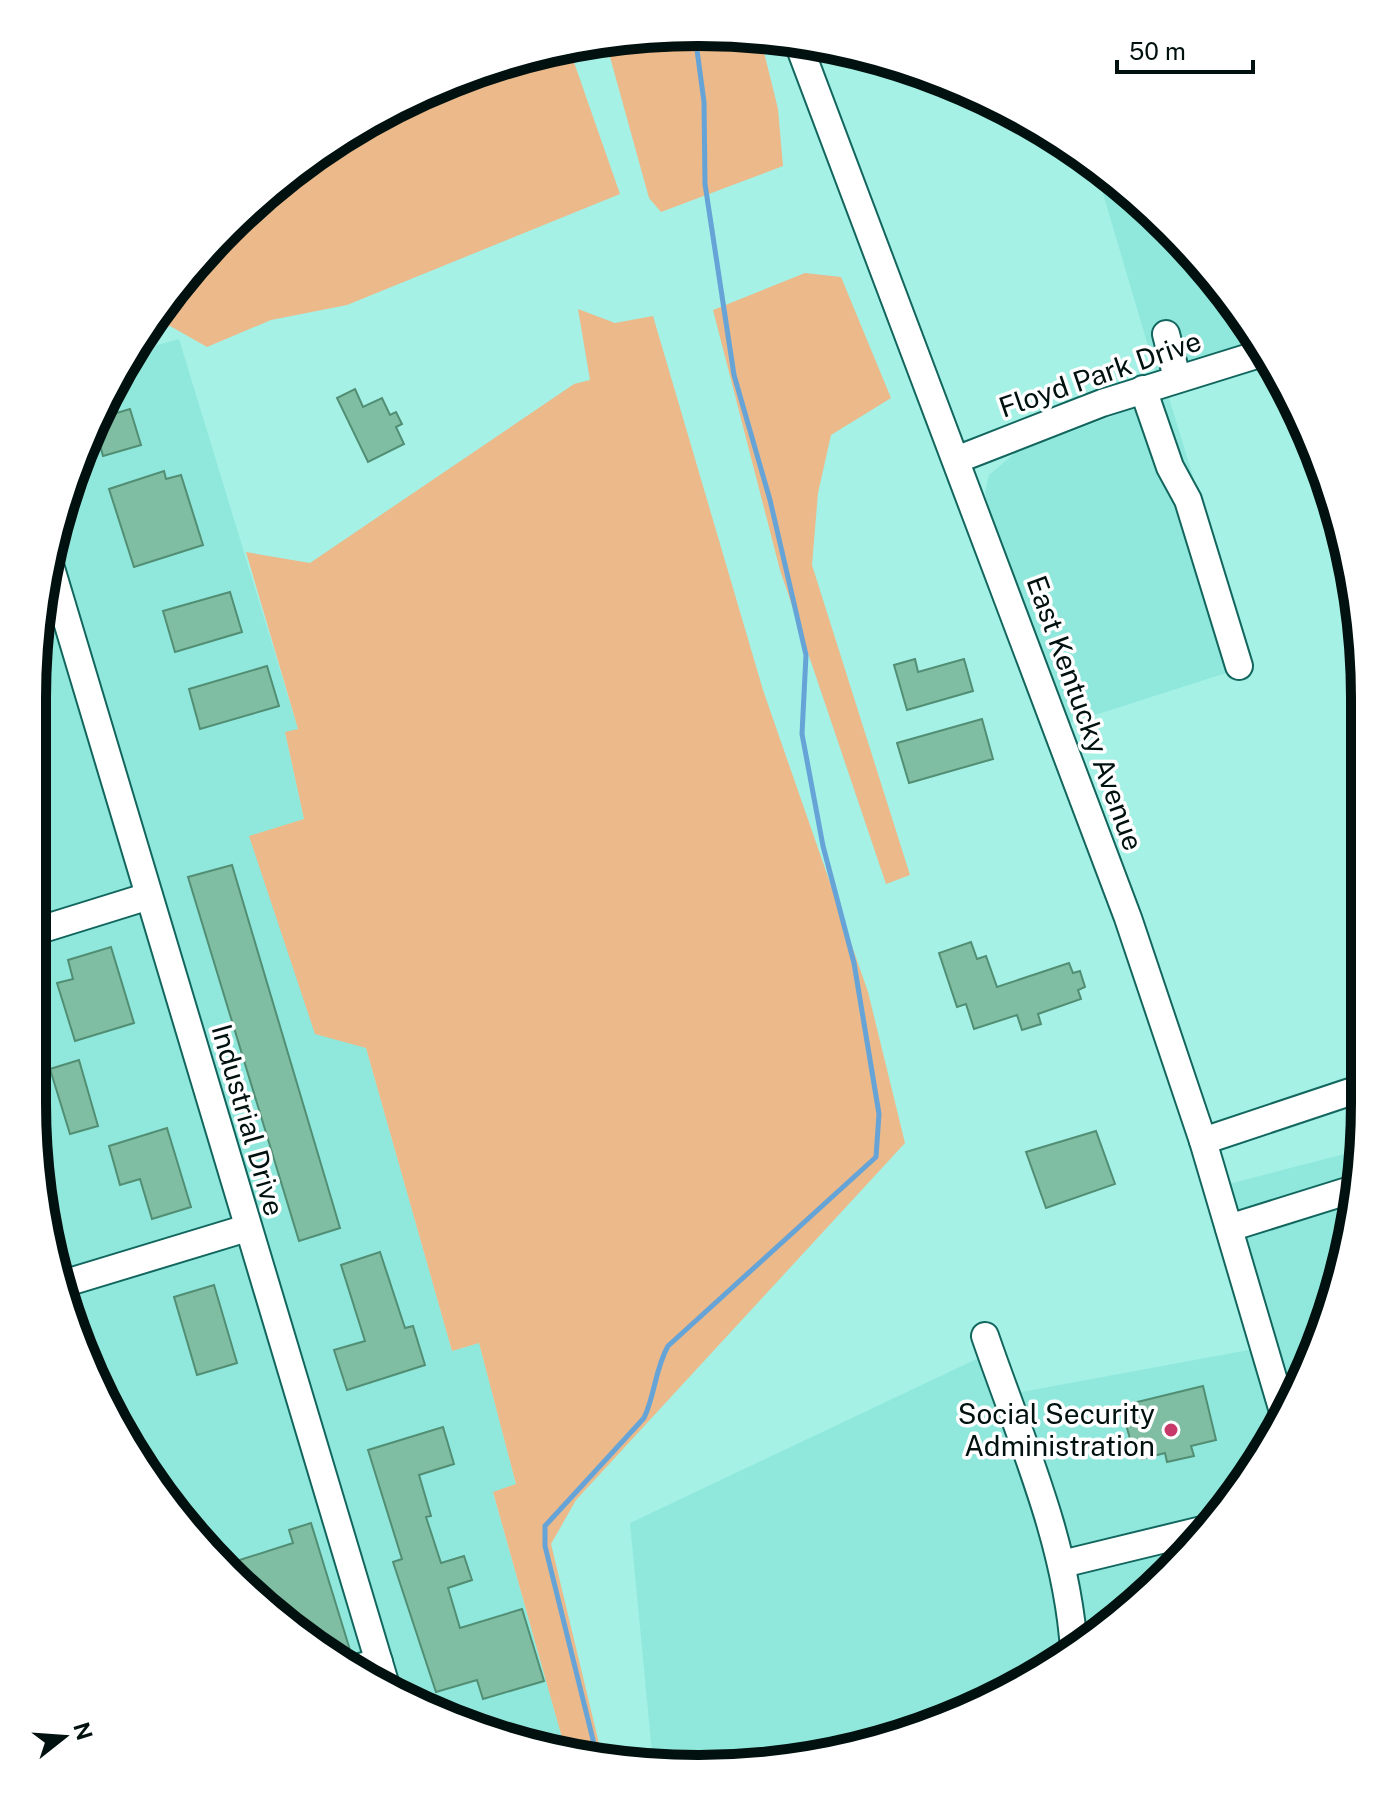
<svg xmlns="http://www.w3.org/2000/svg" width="1397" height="1801" viewBox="0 0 1397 1801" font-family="'Public Sans',sans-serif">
<rect width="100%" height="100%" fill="#a5f1e6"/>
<g fill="#90e8dc">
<path d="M 1094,163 L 1199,259 L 1259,341 L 1156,373 Z"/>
<path d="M 179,339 L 298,729 L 285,733 L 304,819 L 250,836 L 366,1048 L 452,1351 L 479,1343 L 516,1484 L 493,1493 L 566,1752 L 526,1746 L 366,1680 L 228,1574 L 122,1436 L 55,1275 L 32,1102 L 33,655 L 67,485 L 139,350 Z"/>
<path d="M 1168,395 L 1251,665 L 1064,725 L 984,509 L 988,507 L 985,492 L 989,475 L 1015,453 Z"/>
<path d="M 1360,1150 L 1352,1232 L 1314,1357 L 1291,1402 L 1225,1185 Z"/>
<path d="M 1254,1349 L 1277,1427 L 1252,1473 L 1212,1520 L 1084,1550 L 1069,1546 L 1016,1393 Z"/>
<path d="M 983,1356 L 1054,1575 L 1190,1544 L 1138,1603 L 1032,1679 L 871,1746 L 699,1769 L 653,1763 L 630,1523 Z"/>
</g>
<g fill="#ebb98a">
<path d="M 742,33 L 760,36 L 778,109 L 783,166 L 661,212 L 649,198 L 605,39 Z"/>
<path d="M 569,48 L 620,194 L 347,305 L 271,320 L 207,347 L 170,326 L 149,333 L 170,292 L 259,197 L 365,122 L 484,68 Z"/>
<path d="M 805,273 L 841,277 L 891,398 L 831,435 L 818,493 L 812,565 L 910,875 L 886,884 L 780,570 L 713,310 Z"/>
<path d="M 578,309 L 615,323 L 653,316 L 763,690 L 868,992 L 905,1143 L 576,1500 L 551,1544 L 602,1756 L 566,1752 L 493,1492 L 516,1484 L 479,1343 L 452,1351 L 366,1048 L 315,1034 L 249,836 L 304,819 L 285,732 L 298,729 L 246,552 L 310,563 L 574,384 L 590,380 Z"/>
</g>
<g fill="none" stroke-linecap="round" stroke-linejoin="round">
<path stroke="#66a4d8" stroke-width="5" d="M 597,1756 L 545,1546 L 545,1526 L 644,1418 C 655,1395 655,1369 668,1346 L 876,1157 L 879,1114 L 854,963 L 823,846 L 802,734 L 806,655 L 770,500 L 734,375 L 705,184 L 704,102 L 695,35"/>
</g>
<g fill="#80bea3" stroke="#518e74" stroke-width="2">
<path d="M 355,389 L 363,407 L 382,398 L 390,415 L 396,412 L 402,424 L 396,427 L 404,444 L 368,462 L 337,398 Z"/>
<path d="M 130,409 L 141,445 L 103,456 L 96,431 L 103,417 Z"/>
<path d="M 164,471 L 166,479 L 181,475 L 203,545 L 134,567 L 109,489 Z"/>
<path d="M 230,592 L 242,632 L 175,652 L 163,611 Z"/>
<path d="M 915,659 L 918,672 L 964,659 L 973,691 L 907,710 L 894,665 Z"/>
<path d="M 267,666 L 279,706 L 200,729 L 189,689 Z"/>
<path d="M 982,719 L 993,759 L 909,783 L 897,743 Z"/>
<path d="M 232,865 L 340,1228 L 299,1241 L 188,877 Z"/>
<path d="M 971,942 L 977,959 L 986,956 L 997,987 L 1069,963 L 1073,973 L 1080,971 L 1085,987 L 1078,990 L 1081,999 L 1038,1014 L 1041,1024 L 1022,1030 L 1017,1015 L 974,1029 L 966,1004 L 957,1007 L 939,953 Z"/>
<path d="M 111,947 L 134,1023 L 75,1041 L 57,983 L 73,979 L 68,960 Z"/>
<path d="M 79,1060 L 98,1126 L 70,1134 L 50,1069 Z"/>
<path d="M 167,1128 L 191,1207 L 152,1219 L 140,1179 L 120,1185 L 109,1146 Z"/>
<path d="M 1096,1131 L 1115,1184 L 1046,1208 L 1026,1152 Z"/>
<path d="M 380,1252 L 405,1328 L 413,1326 L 425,1365 L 347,1390 L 334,1350 L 365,1341 L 341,1265 Z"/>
<path d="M 214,1285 L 237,1363 L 197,1375 L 174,1297 Z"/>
<path d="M 1203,1386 L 1216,1440 L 1191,1446 L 1194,1456 L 1167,1462 L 1165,1453 L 1142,1459 L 1138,1444 L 1132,1446 L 1125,1421 L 1132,1419 L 1129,1404 Z"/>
<path d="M 443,1427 L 454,1464 L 419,1475 L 431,1516 L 426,1517 L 441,1563 L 464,1556 L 472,1580 L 448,1588 L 460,1628 L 522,1609 L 544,1681 L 483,1699 L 477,1680 L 436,1692 L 393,1562 L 402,1559 L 368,1450 Z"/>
<path d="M 311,1523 L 350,1650 L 334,1655 L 221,1566 L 293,1543 L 289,1530 Z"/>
</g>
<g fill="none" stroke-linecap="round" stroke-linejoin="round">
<defs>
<g id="minor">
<path d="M 798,43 L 1128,918 L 1203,1141 L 1284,1415"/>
<path d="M 1166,334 L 1177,378"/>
<path d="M 1143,389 L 1170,467 L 1188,500 L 1239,666"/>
<path d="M 956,460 L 1102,403 L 1266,352"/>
<path d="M 51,568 L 387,1689"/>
<path d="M 33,932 L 149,896"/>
<path d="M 1203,1141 L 1365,1087"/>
<path d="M 1229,1228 L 1357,1188"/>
<path d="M 59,1285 L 247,1228"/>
<path d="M 985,1336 C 1020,1438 1067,1541 1074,1650"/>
<path d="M 1062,1564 L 1202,1530"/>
<path d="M 352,1669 L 379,1662"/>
</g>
</defs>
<use href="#minor" stroke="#12665e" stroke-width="30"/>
<use href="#minor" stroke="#fff" stroke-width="26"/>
</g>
<circle fill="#c63968" stroke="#fff" stroke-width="3" cx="1171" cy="1430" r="8"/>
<g text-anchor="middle" stroke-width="7" stroke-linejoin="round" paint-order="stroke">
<g font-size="28" fill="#00110f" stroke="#fff">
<text transform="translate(1100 374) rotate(-19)" y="10">Floyd Park Drive</text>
<text transform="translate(1085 713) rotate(70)" y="10">East Kentucky Avenue</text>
<text transform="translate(248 1120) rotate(74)" y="10">Industrial Drive</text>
</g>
<g font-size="28" fill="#00110f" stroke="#fff" text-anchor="end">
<text x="1155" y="1424">Social Security<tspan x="1155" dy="32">Administration</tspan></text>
</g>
</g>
<path d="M0 0H1397V1801H0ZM698 46H699A652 652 0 0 1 1351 698V1103A652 652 0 0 1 699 1755H698A652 652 0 0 1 46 1103V698A652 652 0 0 1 698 46Z" fill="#fff" fill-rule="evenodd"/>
<path fill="none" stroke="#00110f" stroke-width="10" d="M698 46H699A652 652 0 0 1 1351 698V1103A652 652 0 0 1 699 1755H698A652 652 0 0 1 46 1103V698A652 652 0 0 1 698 46Z"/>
<g transform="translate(64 1737) rotate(73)" stroke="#ffffff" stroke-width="6" paint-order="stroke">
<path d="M0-6L14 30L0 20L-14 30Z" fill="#00110f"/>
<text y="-12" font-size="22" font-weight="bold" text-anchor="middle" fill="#00110f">N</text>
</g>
<path d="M1117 60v12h136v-12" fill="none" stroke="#00110f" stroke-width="4"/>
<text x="1129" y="60" font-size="24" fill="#00110f" stroke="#ffffff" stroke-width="6" paint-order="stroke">50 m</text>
</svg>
